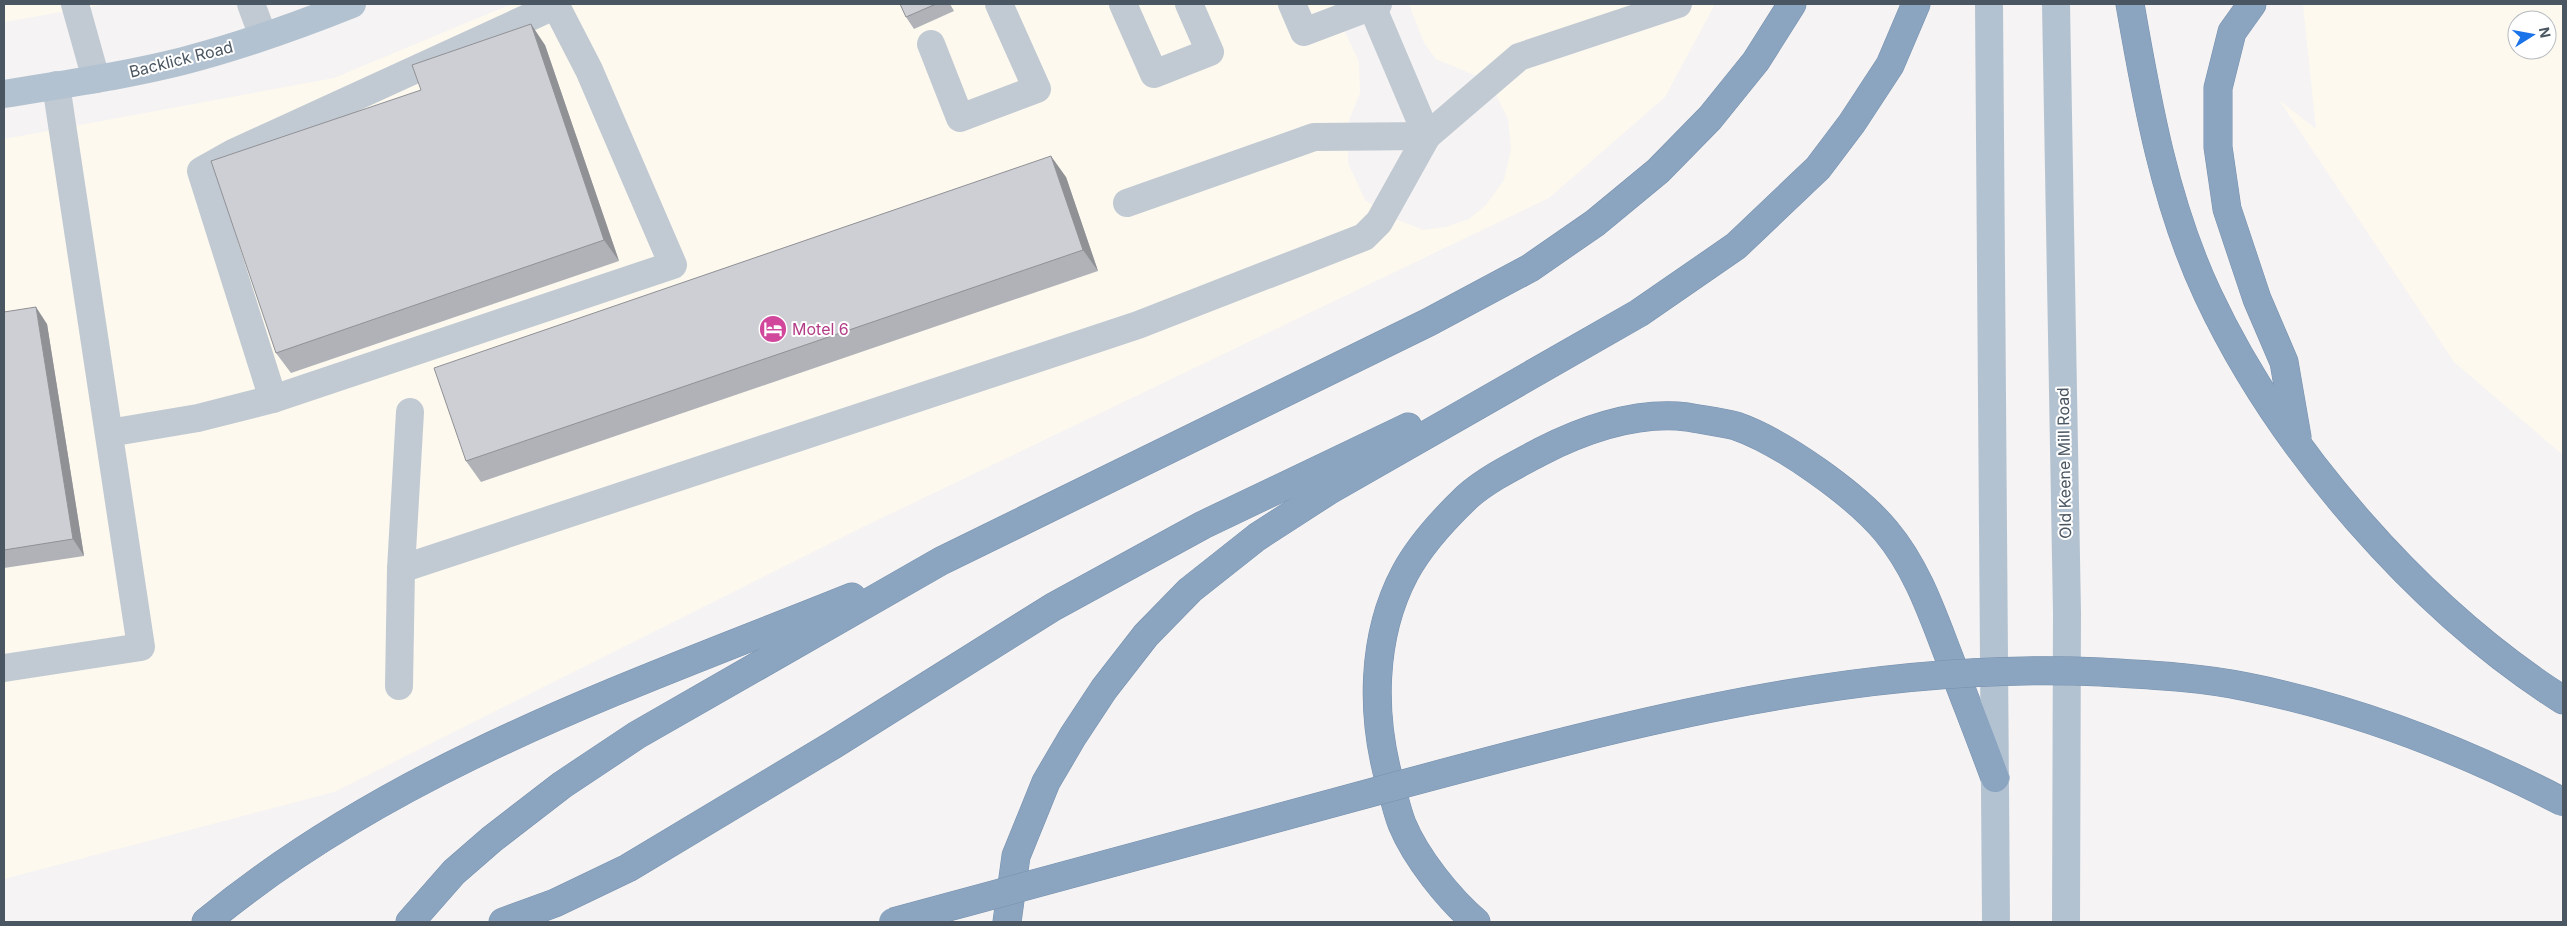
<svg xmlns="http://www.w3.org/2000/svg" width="2567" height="926" viewBox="0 0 2567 926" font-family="Inter,sans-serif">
<rect width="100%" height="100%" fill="#f5f3f3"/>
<g fill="#fdf9ef" fill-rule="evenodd">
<path d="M 4,4 L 107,4 L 4,22 Z"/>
<path d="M 512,4 L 1332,4 L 1359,62 L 1360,93 L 1349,120 L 1348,163 L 1365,200 L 1391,217 L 1423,230 L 1446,227 L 1469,219 L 1486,205 L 1504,180 L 1511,149 L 1508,119 L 1496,95 L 1479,77 L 1436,59 L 1424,43 L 1409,4 L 1715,4 L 1665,97 L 1549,198 L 865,526 L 334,792 L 4,879 L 4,139 L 334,78 Z"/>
<path d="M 2303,4 L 2563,4 L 2563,455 L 2454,362 L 2279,100 L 2316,129 ZM 2517,20 L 2547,20 L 2547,50 L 2517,50 Z"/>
</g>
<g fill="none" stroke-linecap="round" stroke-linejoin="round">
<defs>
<g id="highway">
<path d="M 2130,4 C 2147,102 2165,204 2208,295 C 2280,449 2420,609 2563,700"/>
<path d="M 2252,4 L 2232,32 L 2218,88 L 2218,147 L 2227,209 L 2257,299 L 2284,362 L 2297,437"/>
<path d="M 206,922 C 394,766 628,687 852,597"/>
<path d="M 410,922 L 454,872 L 492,839 L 562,785 L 637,735 L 941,561 L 1429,322 L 1530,268 L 1595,223 L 1658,171 L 1710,118 L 1756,61 L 1792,4"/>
<path d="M 503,922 L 555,903 L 628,868 L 833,745 L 1053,607 L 1203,525 L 1408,427"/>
<path d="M 1007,922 L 1016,856 L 1046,782 L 1073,736 L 1104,689 L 1146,635 L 1190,590 L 1257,537 L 1328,491 L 1639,313 L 1736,246 L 1818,168 L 1852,123 L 1890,65 L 1916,4"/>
<path d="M 1476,922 C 1449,899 1416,858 1402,824 C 1397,811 1394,797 1390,783 C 1371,716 1371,637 1405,573 C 1420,545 1444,519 1467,497 C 1487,479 1516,465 1540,452 C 1585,429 1636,411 1687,417 C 1703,420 1721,422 1736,426 C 1782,442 1855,494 1886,531 C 1917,568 1932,613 1949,657 C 1964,697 1980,737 1995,778"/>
</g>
</defs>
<use href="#highway" stroke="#7690ad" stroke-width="29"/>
<g stroke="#c1cad2" stroke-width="28">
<path d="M 75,4 L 96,79"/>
<path d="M 251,4 L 263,36"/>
<path d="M 1123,4 L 1154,74 L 1210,52 L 1189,4"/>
<path d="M 1292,4 L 1304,32 L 1378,4"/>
<path d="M 1371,4 L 1427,136"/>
<path d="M 931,44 L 960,118 L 1037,89 L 999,4"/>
<path d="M 1127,203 L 1314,137 L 1427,136"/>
<path d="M 273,399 L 201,171 L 233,153 L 556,5"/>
<path d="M 109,433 L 198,418 L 273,399 L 673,265 L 589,70 L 555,4"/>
<path d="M 401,569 L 1138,325 L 1364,237 L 1379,222 L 1427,136 L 1519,57 L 1678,4"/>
<path d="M 4,668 L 141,647 L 56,85"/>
<path d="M 399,686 L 401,569 L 410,412"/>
</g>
<g stroke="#b3c2d1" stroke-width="28">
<path d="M 1989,4 L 1996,922"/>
<path d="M 2056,4 L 2067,613 L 2066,922"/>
<path d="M 4,94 C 64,84 124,76 183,61 C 241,46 297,26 352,4"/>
</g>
<use href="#highway" stroke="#8ba5c1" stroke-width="28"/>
<defs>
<path id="highway-bridge" d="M 893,922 C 1063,876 1233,830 1403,784 C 1631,723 1862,661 2101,672 C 2149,675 2199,677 2247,687 C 2358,709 2463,750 2563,802"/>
</defs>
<use href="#highway-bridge" stroke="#7690ad" stroke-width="29" stroke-linecap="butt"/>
<use href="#highway-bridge" stroke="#8ba5c1" stroke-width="28"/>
</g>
<g fill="#b0b2b7">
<path d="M 900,4 L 950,4 L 954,11 L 914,29 L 906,17 Z"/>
<path d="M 545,45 L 619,261 L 291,373 L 276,353 L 421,90 Z"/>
<path d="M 1066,177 L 1098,271 L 481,482 L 466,461 Z"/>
<path d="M 4,312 L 47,324 L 84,556 L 4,568 Z"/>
</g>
<g fill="#909195">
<path d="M 531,24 L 545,45 L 619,261 L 604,240 Z"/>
<path d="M 1051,156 L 1066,177 L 1098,271 L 1083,250 Z"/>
<path d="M 36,307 L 47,324 L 84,556 L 73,539 Z"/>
</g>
<g fill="#cdcfd5" stroke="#909195">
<path d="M 900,4 L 936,4 L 906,17 Z"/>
<path d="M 531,24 L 604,240 L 276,353 L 211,161 L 421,90 L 412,65 Z"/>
<path d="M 1051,156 L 1083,250 L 466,461 L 434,368 Z"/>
<path d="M 36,307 L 73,539 L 4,550 L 4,312 Z"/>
</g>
<defs>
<symbol id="hotel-disc" viewBox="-11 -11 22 22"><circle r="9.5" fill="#d1479c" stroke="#fff"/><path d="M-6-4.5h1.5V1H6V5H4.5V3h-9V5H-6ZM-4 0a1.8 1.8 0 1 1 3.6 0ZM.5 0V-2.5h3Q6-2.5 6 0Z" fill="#fff"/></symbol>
</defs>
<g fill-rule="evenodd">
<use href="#hotel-disc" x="757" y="313" width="32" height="32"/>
</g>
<g text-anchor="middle" stroke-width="4" stroke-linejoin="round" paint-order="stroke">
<g font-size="16" fill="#4a5661" stroke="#fff">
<text transform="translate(181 59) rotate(-14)" y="6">Backlick Road</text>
<text transform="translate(2064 463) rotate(-91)" y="6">Old Keene Mill Road</text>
</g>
<g font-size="16" fill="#b23c85" stroke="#fff" text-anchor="start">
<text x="792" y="335">Motel 6</text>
</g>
</g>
<rect width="2567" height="926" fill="none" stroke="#4a5661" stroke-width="10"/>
<g transform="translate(2532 35) rotate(79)"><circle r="24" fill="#ffffff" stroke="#b7bbc0"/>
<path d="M0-4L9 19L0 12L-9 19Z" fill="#1a73e8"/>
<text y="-8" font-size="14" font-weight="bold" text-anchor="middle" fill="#4a5661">N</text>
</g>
</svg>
